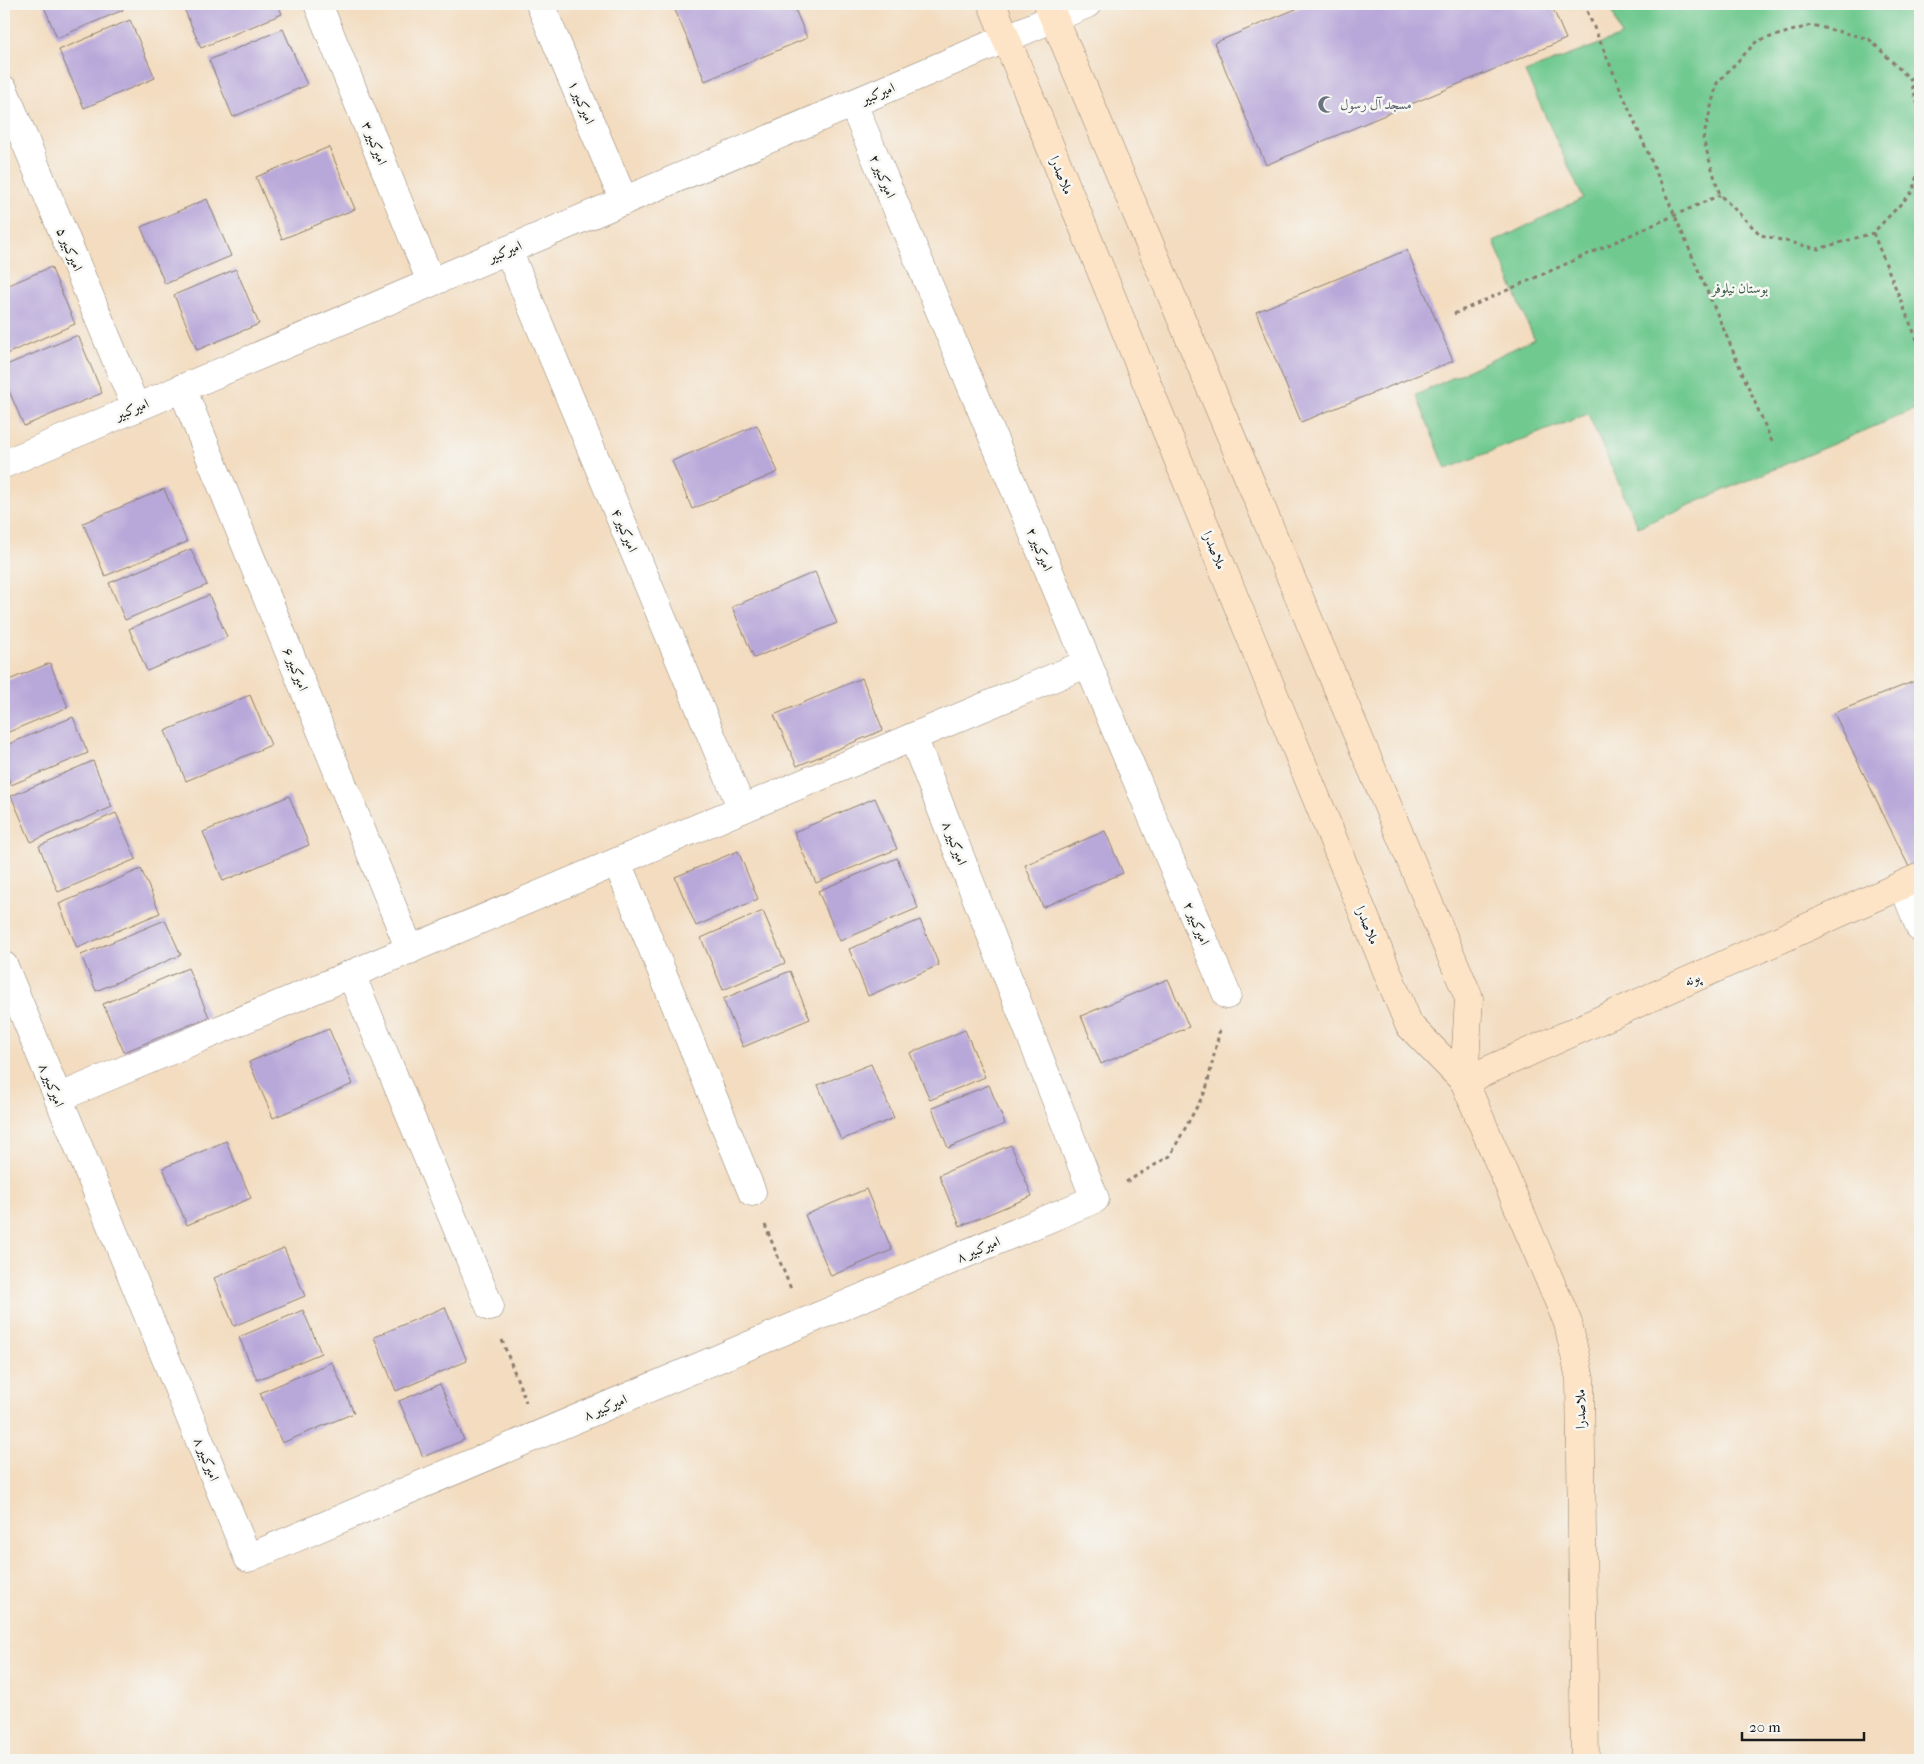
<svg xmlns="http://www.w3.org/2000/svg" width="1924" height="1764" viewBox="0 0 1924 1764" font-family="'IM FELL French Canon',Amiri,serif">
<rect width="100%" height="100%" fill="#f6f6f2"/>
<filter id="ink" filterUnits="userSpaceOnUse"><feTurbulence type="fractalNoise" baseFrequency=".02" numOctaves="2"/><feDisplacementMap in="SourceGraphic" scale="10" xChannelSelector="R" yChannelSelector="G"/><feConvolveMatrix kernelMatrix="1 2 1 2 8 2 1 2 1" color-interpolation-filters="sRGB"/></filter>
<filter id="wash" filterUnits="userSpaceOnUse"><feTurbulence type="fractalNoise" baseFrequency=".0096" numOctaves="4" result="noise"/><feDisplacementMap in="SourceGraphic" scale="20" xChannelSelector="R" yChannelSelector="G"/><feGaussianBlur stdDeviation="1.12" result="paint"/><feColorMatrix in="noise" values="0 0 0 0 0 0 0 0 0 0 0 0 0 0 0 0 0 1.4 0 .05"/><feComposite in="paint" operator="in"/></filter>
<g filter="url(#wash)">
<rect width="100%" height="100%" fill="#f3dcbf"/>
<path fill="#70c98f" stroke="#467256" d="M 1610,4 L 1920,4 L 1920,407 L 1638,527 L 1588,414 L 1446,469 L 1416,395 L 1534,339 L 1494,242 L 1583,198 L 1525,72 L 1621,36 Z"/>
<g id="blocks">
<g fill="#b8a7d9">
<path d="M 43,4 L 121,4 L 123,10 L 57,38 Z"/>
<path d="M 182,4 L 278,4 L 282,14 L 201,48 Z"/>
<path d="M 690,4 L 793,4 L 807,38 L 705,81 L 675,10 Z"/>
<path d="M 1308,4 L 1551,4 L 1566,39 L 1266,165 L 1214,43 Z"/>
<path d="M 130,20 L 155,78 L 84,108 L 59,50 Z"/>
<path d="M 283,29 L 307,85 L 233,117 L 209,60 Z"/>
<path d="M 329,147 L 355,209 L 282,239 L 256,177 Z"/>
<path d="M 207,199 L 231,256 L 165,284 L 141,227 Z"/>
<path d="M 1407,250 L 1453,361 L 1301,422 L 1256,312 Z"/>
<path d="M 51,267 L 75,324 L 4,355 L 4,287 Z"/>
<path d="M 236,269 L 259,324 L 197,350 L 174,295 Z"/>
<path d="M 78,335 L 102,393 L 24,426 L 4,379 L 4,366 Z"/>
<path d="M 757,425 L 778,472 L 692,509 L 672,461 Z"/>
<path d="M 164,489 L 187,542 L 105,576 L 83,523 Z"/>
<path d="M 191,549 L 207,585 L 125,620 L 109,583 Z"/>
<path d="M 815,572 L 837,623 L 754,658 L 732,607 Z"/>
<path d="M 209,595 L 227,637 L 147,671 L 129,629 Z"/>
<path d="M 50,663 L 68,707 L 4,734 L 4,682 Z"/>
<path d="M 862,678 L 883,730 L 797,766 L 774,715 Z"/>
<path d="M 1920,679 L 1920,862 L 1909,867 L 1834,713 Z"/>
<path d="M 250,695 L 271,745 L 186,781 L 165,731 Z"/>
<path d="M 73,717 L 88,753 L 11,785 L 4,768 L 4,746 Z"/>
<path d="M 93,761 L 112,807 L 31,842 L 11,796 Z"/>
<path d="M 289,796 L 309,845 L 223,881 L 203,832 Z"/>
<path d="M 875,798 L 897,849 L 816,883 L 794,832 Z"/>
<path d="M 116,813 L 136,859 L 58,892 L 39,846 Z"/>
<path d="M 1105,831 L 1123,873 L 1043,907 L 1025,865 Z"/>
<path d="M 738,851 L 758,899 L 696,926 L 675,877 Z"/>
<path d="M 897,858 L 918,908 L 840,941 L 818,891 Z"/>
<path d="M 141,869 L 160,913 L 77,948 L 59,904 Z"/>
<path d="M 763,911 L 785,963 L 723,990 L 701,938 Z"/>
<path d="M 165,920 L 181,955 L 96,991 L 81,955 Z"/>
<path d="M 920,920 L 939,965 L 868,996 L 849,949 Z"/>
<path d="M 188,968 L 209,1017 L 124,1052 L 103,1004 Z"/>
<path d="M 790,971 L 810,1019 L 743,1047 L 723,999 Z"/>
<path d="M 1168,979 L 1189,1027 L 1101,1064 L 1081,1016 Z"/>
<path d="M 329,1029 L 353,1084 L 273,1118 L 249,1062 Z"/>
<path d="M 965,1030 L 985,1077 L 930,1100 L 910,1053 Z"/>
<path d="M 871,1064 L 894,1118 L 841,1140 L 818,1085 Z"/>
<path d="M 989,1085 L 1005,1124 L 948,1148 L 932,1108 Z"/>
<path d="M 226,1141 L 251,1198 L 187,1225 L 163,1168 Z"/>
<path d="M 1011,1145 L 1032,1196 L 960,1226 L 939,1175 Z"/>
<path d="M 866,1189 L 892,1250 L 831,1276 L 805,1215 Z"/>
<path d="M 284,1248 L 305,1296 L 234,1326 L 214,1278 Z"/>
<path d="M 445,1307 L 467,1361 L 396,1391 L 374,1337 Z"/>
<path d="M 303,1310 L 321,1353 L 257,1380 L 239,1337 Z"/>
<path d="M 332,1362 L 354,1413 L 282,1443 L 260,1393 Z"/>
<path d="M 440,1384 L 464,1440 L 423,1457 L 399,1401 Z"/>
</g>
</g>
</g>
<g filter="url(#ink)">
<use href="#blocks" fill-opacity="0" stroke="#887c6e" stroke-width="1"/>
<g fill="none" stroke-linecap="round" stroke-linejoin="round">
<defs>
<g id="street">
<path d="M 318,4 L 431,282"/>
<path d="M 540,4 L 624,201"/>
<path d="M 4,90 L 136,408"/>
<path d="M 853,104 L 1227,995"/>
<path d="M 508,250 L 742,809"/>
<path d="M 182,388 L 410,950"/>
<path d="M 4,464 L 1087,4"/>
<path d="M 617,862 L 752,1192"/>
<path d="M 1903,885 L 1920,928"/>
<path d="M 4,966 L 248,1558 L 1095,1199 L 913,737"/>
<path d="M 351,974 L 490,1307"/>
<path d="M 58,1098 L 1088,663"/>
</g>
<g id="secondary">
<path d="M 992,4 L 1409,1025 L 1464,1081 L 1469,998 L 1048,4"/>
<path d="M 1585,1760 L 1580,1379 L 1568,1323 L 1464,1081 L 1920,877"/>
</g>
</defs>
<use href="#street" stroke="#887c6e" stroke-width="29"/>
<use href="#secondary" stroke="#887c6e" stroke-width="29"/>
<g stroke="#887c6e" stroke-width="3" stroke-dasharray="4 4" stroke-linecap="butt">
<path d="M 1584,4 L 1772,442"/>
<path d="M 1910,79 L 1920,74"/>
<path d="M 1920,112 L 1910,79 L 1869,39 L 1812,25 L 1757,41 L 1717,83 L 1703,139 L 1720,195 L 1761,235 L 1818,249 L 1873,233 L 1913,191 L 1920,162"/>
<path d="M 1873,233 L 1920,347"/>
<path d="M 1454,314 L 1720,195"/>
<path d="M 1126,1182 L 1170,1156 L 1206,1090 L 1220,1029"/>
<path d="M 765,1225 L 791,1289"/>
<path d="M 502,1340 L 526,1402"/>
</g>
<use href="#street" stroke="#fff" stroke-width="28"/>
<use href="#secondary" stroke="#fee4c6" stroke-width="28"/>
</g>
</g>
<defs>
<symbol id="mosque-bare" viewBox="-9 -9 18 18"><path d="M3.5-4.9A6 6 0 1 0 3.5 4.9A5 5 0 1 1 3.5-4.9Z" fill="#6b7280" stroke="#f6f6f2" stroke-width="2.5" paint-order="stroke"/></symbol>
</defs>
<g fill-rule="evenodd">
<use href="#mosque-bare" x="1314" y="92" width="25" height="25"/>
</g>
<g text-anchor="middle" stroke-width="5" stroke-linejoin="round" paint-order="stroke">
<g font-size="14" fill="#1c1c1c" stroke="#f6f6f2">
<text transform="translate(878 93) rotate(-23)" y="5">امیرکبیر</text>
<text transform="translate(582 102) rotate(67)" y="5">امیرکبیر ۱</text>
<text transform="translate(375 143) rotate(68)" y="5">امیرکبیر ۳</text>
<text transform="translate(1062 175) rotate(68)" y="5">ملاصدرا</text>
<text transform="translate(883 176) rotate(67)" y="5">امیرکبیر ۲</text>
<text transform="translate(70 249) rotate(67)" y="5">امیرکبیر ۵</text>
<text transform="translate(505 251) rotate(-23)" y="5">امیرکبیر</text>
<text transform="translate(132 409) rotate(-23)" y="5">امیرکبیر</text>
<text transform="translate(625 530) rotate(67)" y="5">امیرکبیر ۴</text>
<text transform="translate(1040 549) rotate(67)" y="5">امیرکبیر ۲</text>
<text transform="translate(1215 550) rotate(68)" y="5">ملاصدرا</text>
<text transform="translate(296 669) rotate(68)" y="5">امیرکبیر ۶</text>
<text transform="translate(955 843) rotate(69)" y="5">امیرکبیر ۸</text>
<text transform="translate(1197 923) rotate(67)" y="5">امیرکبیر ۲</text>
<text transform="translate(1368 925) rotate(68)" y="5">ملاصدرا</text>
<text transform="translate(1692 979) rotate(-24)" y="5">پونه</text>
<text transform="translate(52 1085) rotate(68)" y="5">امیرکبیر ۸</text>
<text transform="translate(978 1249) rotate(-23)" y="5">امیرکبیر ۸</text>
<text transform="translate(605 1407) rotate(-23)" y="5">امیرکبیر ۸</text>
<text transform="translate(1580 1409) rotate(-91)" y="5">ملاصدرا</text>
<text transform="translate(207 1459) rotate(68)" y="5">امیرکبیر ۸</text>
</g>
<g font-size="14" fill="#5b616d" stroke="#f6f6f2" text-anchor="start">
<text x="1340" y="109">مسجد آل رسول</text>
</g>
<g font-size="14" fill="#395944" stroke="#f6f6f2">
<text x="1740" y="293">بوستان نیلوفر</text>
</g>
</g>
<rect width="1924" height="1764" fill="none" stroke="#f6f6f2" stroke-width="20"/>
<path d="M1742 1732v8h122v-8" fill="none" stroke="#1c1c1c" stroke-width="2.5"/>
<text x="1749" y="1732" font-size="15" fill="#1c1c1c" stroke="#f6f6f2" stroke-width="4" paint-order="stroke">20 m</text>
</svg>
